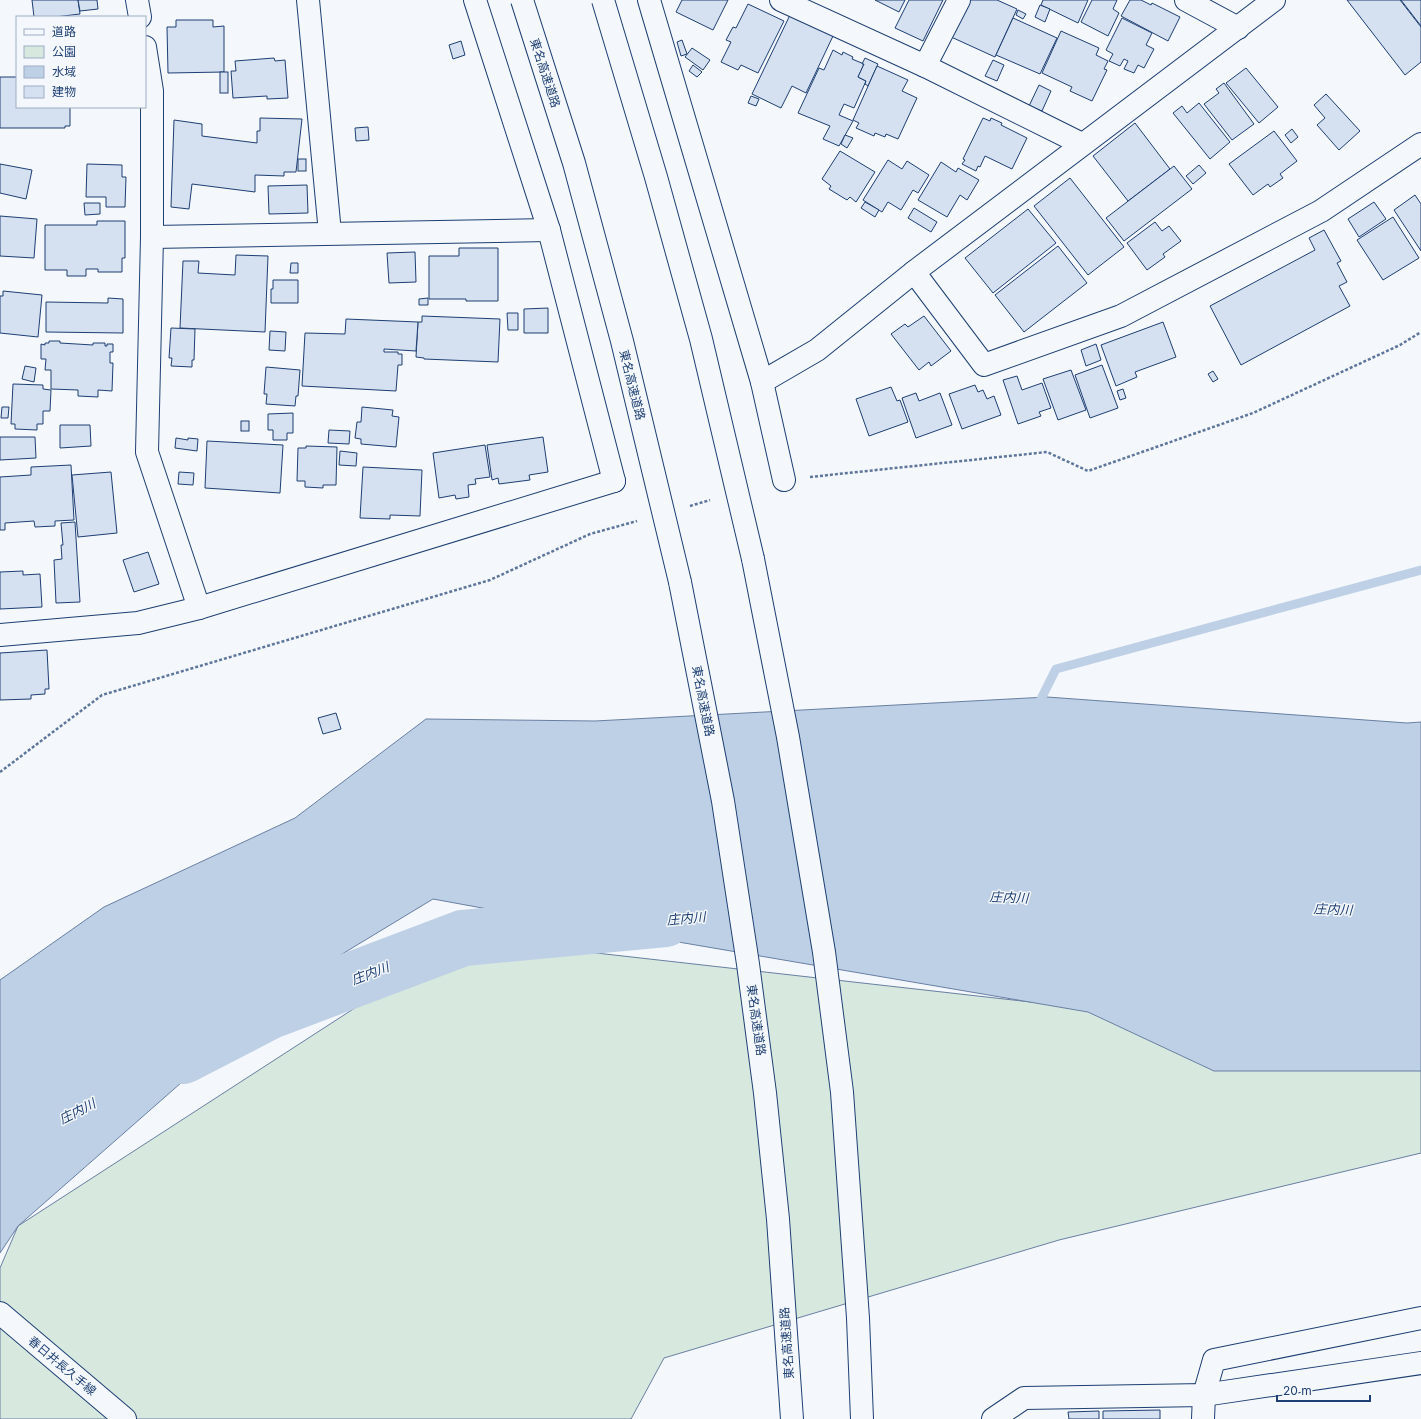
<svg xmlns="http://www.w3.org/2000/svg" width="1421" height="1419" viewBox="0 0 1421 1419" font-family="Inter,'Noto Sans JP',sans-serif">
<rect width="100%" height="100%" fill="#f4f7fb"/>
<path fill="#d7e8df" stroke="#687fa3" d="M 463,938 L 1421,1046 L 1421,1153 L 1059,1240 L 664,1358 L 631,1419 L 0,1419 L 0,1268 L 18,1226 Z"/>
<path fill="#bed0e5" stroke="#687fa3" d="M 1047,697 L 1407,723 L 1421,722 L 1421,1071 L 1214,1071 L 1088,1012 L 526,916 L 433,899 L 296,982 L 18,1226 L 0,1253 L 0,980 L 104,907 L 295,818 L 426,719 L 595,721 Z"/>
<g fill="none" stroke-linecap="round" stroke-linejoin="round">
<path stroke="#bed0e5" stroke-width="9" d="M 1037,707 L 1056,669 L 1421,570"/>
<path stroke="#bed0e5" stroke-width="56" d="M 183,1056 L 270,1011 L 463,938 L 665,919"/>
</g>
<g fill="#d5e0f0" stroke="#1d3f73">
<path d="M 32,0 L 78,0 L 80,14 L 55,17 L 34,17 Z"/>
<path d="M 78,0 L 97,0 L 98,9 L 80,11 Z"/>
<path d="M 682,0 L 728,0 L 713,30 L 676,12 Z"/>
<path d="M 875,0 L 905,0 L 899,12 Z"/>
<path d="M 909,0 L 943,0 L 923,41 L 895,28 Z"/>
<path d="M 966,0 L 997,0 L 1017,9 L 995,57 L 949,36 Z"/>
<path d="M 1043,0 L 1088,0 L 1078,23 L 1041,5 Z"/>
<path d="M 1092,0 L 1117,0 L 1113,9 L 1119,13 L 1108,36 L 1081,22 Z"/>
<path d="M 1130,0 L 1141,0 L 1151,5 L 1152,3 L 1180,17 L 1168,41 L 1121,16 Z"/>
<path d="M 1347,0 L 1400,0 L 1421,27 L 1421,62 L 1405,75 Z"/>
<path d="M 1401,0 L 1421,0 L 1421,26 Z"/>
<path d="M 748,4 L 784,21 L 758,73 L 741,65 L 738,70 L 721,62 L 731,42 L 726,40 L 733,27 L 736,28 Z"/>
<path d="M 1040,5 L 1050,9 L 1045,22 L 1035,17 Z"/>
<path d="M 1018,10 L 1026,14 L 1023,19 L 1016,15 Z"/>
<path d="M 790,15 L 833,36 L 806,93 L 792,86 L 781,108 L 752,94 Z"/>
<path d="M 1013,18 L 1057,38 L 1040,74 L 996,55 Z"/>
<path d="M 1122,18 L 1152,33 L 1146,45 L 1154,49 L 1144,68 L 1138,65 L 1134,73 L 1124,69 L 1128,61 L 1124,59 L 1120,66 L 1109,61 L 1113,54 L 1106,50 Z"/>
<path d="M 176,20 L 213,20 L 213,27 L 224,26 L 224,72 L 168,73 L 167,27 L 176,27 Z"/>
<path d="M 1061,31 L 1099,48 L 1096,55 L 1108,61 L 1104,69 L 1107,70 L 1092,101 L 1070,91 L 1072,87 L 1042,73 Z"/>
<path d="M 682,40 L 687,54 L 681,56 L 677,42 Z"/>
<path d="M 461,41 L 465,55 L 453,59 L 449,45 Z"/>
<path d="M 692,48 L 710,60 L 703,70 L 685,57 Z"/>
<path d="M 833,50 L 842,55 L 843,52 L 853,57 L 852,59 L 864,64 L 858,77 L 866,81 L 854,108 L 844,104 L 839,115 L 853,121 L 839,146 L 823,139 L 830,126 L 798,113 L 819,68 L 824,70 Z"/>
<path d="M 274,58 L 275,61 L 285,60 L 288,98 L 267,99 L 267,96 L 233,98 L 231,71 L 236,71 L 235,61 Z"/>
<path d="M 865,58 L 878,64 L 868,86 L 865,84 L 866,81 L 858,77 L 864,64 L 862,64 Z"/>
<path d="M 993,60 L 1004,65 L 997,81 L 985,76 Z"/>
<path d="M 693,65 L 702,72 L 697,77 L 689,71 Z"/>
<path d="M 877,66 L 908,80 L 902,91 L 917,98 L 898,139 L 886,134 L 885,137 L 875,133 L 874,136 L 856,128 L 859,123 L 853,120 Z"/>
<path d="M 1246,68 L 1278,107 L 1259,123 L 1226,83 Z"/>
<rect x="220" y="72" width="8" height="21"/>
<path d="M 0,77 L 17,77 L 17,107 L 70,107 L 70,126 L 65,126 L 65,128 L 0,128 Z"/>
<path d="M 1224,83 L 1254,124 L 1232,140 L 1204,104 L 1219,93 L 1216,89 Z"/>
<path d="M 1039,85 L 1051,91 L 1042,111 L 1029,106 Z"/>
<path d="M 1326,94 L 1360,131 L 1339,150 L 1317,125 L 1325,118 L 1314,105 Z"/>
<path d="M 751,96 L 759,99 L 756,106 L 748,103 Z"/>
<path d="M 1199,103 L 1230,142 L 1210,159 L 1173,113 L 1182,106 L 1187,113 Z"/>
<path d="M 260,118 L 302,119 L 296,172 L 284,172 L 284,176 L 255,175 L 255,192 L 192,184 L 189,209 L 171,207 L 174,120 L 202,124 L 202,136 L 257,143 L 257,131 L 260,131 Z"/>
<path d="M 983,118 L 990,121 L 991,118 L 1002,123 L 1001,125 L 1027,138 L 1012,169 L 985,156 L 980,167 L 978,166 L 976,171 L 962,164 L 965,160 L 963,159 Z"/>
<path d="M 1135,123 L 1170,169 L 1128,201 L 1093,156 Z"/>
<path d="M 368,127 L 369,140 L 356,141 L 355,128 Z"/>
<path d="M 1292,129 L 1298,137 L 1291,143 L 1285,135 Z"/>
<path d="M 1274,131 L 1297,161 L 1280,174 L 1283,178 L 1270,187 L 1268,184 L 1253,195 L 1229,164 Z"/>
<path d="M 845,135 L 853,138 L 847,148 L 841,144 Z"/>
<path d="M 840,151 L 875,172 L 856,202 L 850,197 L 847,200 L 829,189 L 831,186 L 822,179 Z"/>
<rect x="298" y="159" width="8" height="12"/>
<path d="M 888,160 L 902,169 L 907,161 L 929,175 L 918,193 L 913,190 L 901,210 L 888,202 L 882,212 L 863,200 Z"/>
<path d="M 941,162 L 956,172 L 958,168 L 979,180 L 967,200 L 960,195 L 947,217 L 918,200 Z"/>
<path d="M 0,164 L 32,170 L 26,199 L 0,193 Z"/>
<path d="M 87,164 L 122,165 L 122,177 L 126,177 L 125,207 L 106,207 L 106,197 L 86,197 Z"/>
<path d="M 1199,165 L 1206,173 L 1193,184 L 1186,176 Z"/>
<path d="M 1174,166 L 1192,189 L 1124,241 L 1106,218 Z"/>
<path d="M 1070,178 L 1124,247 L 1088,275 L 1034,206 Z"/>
<path d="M 307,185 L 308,213 L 269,214 L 268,186 Z"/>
<path d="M 1415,195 L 1421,204 L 1421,251 L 1394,210 Z"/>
<path d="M 865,202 L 879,210 L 875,217 L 861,208 Z"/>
<path d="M 1374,202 L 1386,219 L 1359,237 L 1348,219 Z"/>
<path d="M 84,203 L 100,203 L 100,214 L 85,215 Z"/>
<path d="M 914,208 L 937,222 L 931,232 L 908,218 Z"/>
<path d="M 1028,209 L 1056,243 L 993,293 L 965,258 Z"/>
<path d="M 0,216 L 37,219 L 34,258 L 0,256 Z"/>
<path d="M 1393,217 L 1419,258 L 1383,280 L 1357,240 Z"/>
<path d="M 97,221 L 125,221 L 125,258 L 122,258 L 122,272 L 98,272 L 98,269 L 86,269 L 86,276 L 67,276 L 67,270 L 45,270 L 45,225 L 97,225 Z"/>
<path d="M 1155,222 L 1162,231 L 1169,226 L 1181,241 L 1163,254 L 1165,257 L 1147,270 L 1127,243 Z"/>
<path d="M 1324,230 L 1341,261 L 1337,263 L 1347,282 L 1339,286 L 1350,306 L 1241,365 L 1210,306 L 1315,250 L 1309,238 Z"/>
<path d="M 1058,246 L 1087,283 L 1024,332 L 995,295 Z"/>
<path d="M 459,248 L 498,248 L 498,301 L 466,301 L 466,299 L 429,299 L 429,256 L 459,256 Z"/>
<path d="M 415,252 L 416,282 L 389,283 L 387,253 Z"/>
<path d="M 236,255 L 268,256 L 265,332 L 180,328 L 183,261 L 199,261 L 198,273 L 235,275 Z"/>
<path d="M 291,263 L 298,263 L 298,273 L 290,273 Z"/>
<path d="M 273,280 L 298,280 L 298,303 L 271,303 L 271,289 L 273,289 Z"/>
<path d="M 3,291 L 42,295 L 38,337 L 0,333 L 0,296 L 3,296 Z"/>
<path d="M 108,298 L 123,299 L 123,333 L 46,332 L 46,302 L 108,303 Z"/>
<path d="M 428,298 L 428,305 L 419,305 L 419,299 Z"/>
<path d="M 548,308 L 548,333 L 524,333 L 524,309 Z"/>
<path d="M 507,313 L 518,313 L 518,330 L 508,330 Z"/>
<path d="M 422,316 L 500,319 L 498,362 L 424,359 L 424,358 L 416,357 L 418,322 L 422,322 Z"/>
<path d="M 924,316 L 951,351 L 931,366 L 929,362 L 919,370 L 891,334 L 905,324 L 908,327 Z"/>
<path d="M 346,319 L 418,322 L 416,351 L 384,349 L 384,352 L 398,352 L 398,354 L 402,354 L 402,365 L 398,365 L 396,391 L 302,386 L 305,333 L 345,334 Z"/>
<path d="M 1163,322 L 1176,357 L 1135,372 L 1137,377 L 1116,386 L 1101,345 Z"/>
<path d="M 171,328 L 195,329 L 194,360 L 192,360 L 192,367 L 171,366 L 172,358 L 169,358 Z"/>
<path d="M 270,331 L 286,332 L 285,351 L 269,350 Z"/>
<path d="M 49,341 L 60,341 L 60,343 L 93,345 L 93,343 L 105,343 L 105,346 L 107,346 L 107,344 L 113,344 L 113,352 L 110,352 L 110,363 L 113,363 L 112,391 L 98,390 L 98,397 L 78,396 L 78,390 L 51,389 L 51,370 L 45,370 L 46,359 L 41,359 L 41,344 L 45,345 L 45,343 L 49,343 Z"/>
<path d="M 1096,344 L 1101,360 L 1086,366 L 1081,350 Z"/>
<path d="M 1102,365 L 1118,408 L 1090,418 L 1075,375 Z"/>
<path d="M 25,366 L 36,368 L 34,382 L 22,379 Z"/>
<path d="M 266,367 L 300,370 L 298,396 L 296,396 L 295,406 L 266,404 L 267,394 L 264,394 Z"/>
<path d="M 1071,370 L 1086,410 L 1058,420 L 1043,379 Z"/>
<path d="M 1213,371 L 1218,379 L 1213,382 L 1208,374 Z"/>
<path d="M 1017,376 L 1022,390 L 1042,383 L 1051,408 L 1039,412 L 1041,416 L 1018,424 L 1003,380 Z"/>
<path d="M 13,384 L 43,385 L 43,389 L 51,390 L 50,411 L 43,411 L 43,424 L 37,424 L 37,430 L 15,429 L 15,424 L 11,424 Z"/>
<path d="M 975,385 L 978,392 L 983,390 L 987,399 L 994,396 L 1001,415 L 962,429 L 949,394 Z"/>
<path d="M 891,387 L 897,401 L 900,400 L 908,422 L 869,436 L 856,399 Z"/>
<path d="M 1123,389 L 1126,398 L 1120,400 L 1117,391 Z"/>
<path d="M 916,393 L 919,401 L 940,393 L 952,425 L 916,438 L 902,398 Z"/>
<path d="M 2,407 L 9,407 L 8,418 L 1,418 Z"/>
<path d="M 362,407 L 393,410 L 392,416 L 399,417 L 396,447 L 361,444 L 361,439 L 355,438 L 357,422 L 361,422 Z"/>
<path d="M 293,413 L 293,433 L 287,433 L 287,440 L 273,440 L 273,430 L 268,430 L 268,414 Z"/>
<rect x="241" y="421" width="8" height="10"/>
<path d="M 60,425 L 90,425 L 91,446 L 60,448 Z"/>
<path d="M 329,430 L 350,431 L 349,444 L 328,443 Z"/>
<path d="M 0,437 L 35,437 L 36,458 L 0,460 Z"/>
<path d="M 543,437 L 548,472 L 529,475 L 530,480 L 499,484 L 498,478 L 492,480 L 487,445 Z"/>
<path d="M 176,438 L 188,440 L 188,438 L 198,439 L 197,451 L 175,448 Z"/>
<path d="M 207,441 L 283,445 L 280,493 L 205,488 Z"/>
<path d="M 485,445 L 490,477 L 475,479 L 476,484 L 468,485 L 469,497 L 456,499 L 455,495 L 439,498 L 433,453 Z"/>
<path d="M 306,446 L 337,447 L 336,485 L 323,485 L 323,488 L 305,487 L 305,481 L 297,481 L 298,448 L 306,448 Z"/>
<path d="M 340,451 L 357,453 L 356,466 L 339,465 Z"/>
<path d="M 71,465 L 74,520 L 55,521 L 55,526 L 35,527 L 34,521 L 5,523 L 5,530 L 0,530 L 0,477 L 31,475 L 31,467 Z"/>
<path d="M 363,467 L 422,470 L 420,516 L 390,515 L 390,519 L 360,518 Z"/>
<path d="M 111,472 L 117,533 L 78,537 L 72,475 Z"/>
<path d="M 179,472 L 194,473 L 193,485 L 178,484 Z"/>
<path d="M 75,522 L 80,602 L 56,603 L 54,560 L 62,559 L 61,545 L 63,545 L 61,523 Z"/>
<path d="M 148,552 L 159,584 L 134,592 L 123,560 Z"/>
<path d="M 23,571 L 23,575 L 40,574 L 42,607 L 0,609 L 0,572 Z"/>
<path d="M 47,650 L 49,689 L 45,689 L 45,694 L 31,695 L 31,699 L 0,700 L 0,653 Z"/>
<path d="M 336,713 L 341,729 L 323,734 L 318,718 Z"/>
<path d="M 1160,1410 L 1160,1419 L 1103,1419 L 1103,1411 Z"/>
<path d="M 1099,1411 L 1099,1419 L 1069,1419 L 1068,1412 Z"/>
</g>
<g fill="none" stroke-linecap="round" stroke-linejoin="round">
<defs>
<g id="minor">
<path d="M 137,0 L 140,17"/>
<path d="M 308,0 L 330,233"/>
<path d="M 475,0 L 549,230 L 614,481"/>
<path d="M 649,0 L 762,382 L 784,480"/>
<path d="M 781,0 L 925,66 L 1082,144"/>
<path d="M 1186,0 L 1238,28"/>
<path d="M 145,47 L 152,91 L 152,237 L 147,452 L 199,608"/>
<path d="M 925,66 L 959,0"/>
<path d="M 152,237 L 549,230"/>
<path d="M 914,272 L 984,365 L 1121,316 L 1321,211 L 1421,144"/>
<path d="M 762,382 L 817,350 L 914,272 L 1274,0"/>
<path d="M 993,1419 L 1024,1398 L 1204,1395 L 1421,1363"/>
<path d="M 1203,1419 L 1204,1395 L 1214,1360 L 1421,1318"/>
</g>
<path id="tertiary" d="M 0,635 L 138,623 L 199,608 L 614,481"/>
<path id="primary" d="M 0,1313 L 125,1419"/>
<g id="motorway">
<path d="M 753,559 L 788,737 L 824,952 L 842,1092 L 858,1318 L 862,1419"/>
<path d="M 680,582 L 723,801 L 748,964 L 765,1093 L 778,1219 L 792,1419"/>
</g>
</defs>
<use href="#minor" stroke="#1d3f73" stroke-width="24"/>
<use href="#tertiary" stroke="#1d3f73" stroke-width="24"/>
<use href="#primary" stroke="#1d3f73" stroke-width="24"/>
<use href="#motorway" stroke="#1d3f73" stroke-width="24"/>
<g stroke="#5e769c" stroke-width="2.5" stroke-dasharray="3 2" stroke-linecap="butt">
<path d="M 810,477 L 1047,452 L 1088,471 L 1253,413 L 1400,345 L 1421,332"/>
<path d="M 690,506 L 710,500"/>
<path d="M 0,772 L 102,695 L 490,580 L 590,534 L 637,521"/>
</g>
<use href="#minor" stroke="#f4f7fb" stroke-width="22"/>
<use href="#tertiary" stroke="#f4f7fb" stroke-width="22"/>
<use href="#primary" stroke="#f4f7fb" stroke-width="22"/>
<use href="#motorway" stroke="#f4f7fb" stroke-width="22"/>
<defs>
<g id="motorway-bridge">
<path d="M 522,0 L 574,163 L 622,341 L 680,582"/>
<path d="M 603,0 L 656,177 L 701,339 L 753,559"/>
</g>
</defs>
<use href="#motorway-bridge" stroke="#1d3f73" stroke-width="24" stroke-linecap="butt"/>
<use href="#motorway-bridge" stroke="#f4f7fb" stroke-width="22"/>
</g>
<g text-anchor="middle" stroke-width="3" stroke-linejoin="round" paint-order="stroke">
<g font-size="12" fill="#1d3f73" stroke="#f4f7fb">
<text transform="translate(545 73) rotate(72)" y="4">東名高速道路</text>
<text transform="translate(632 385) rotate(76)" y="4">東名高速道路</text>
<text transform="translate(703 701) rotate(79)" y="4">東名高速道路</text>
<text transform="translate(756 1020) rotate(82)" y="4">東名高速道路</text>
<text transform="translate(787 1343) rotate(-94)" y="4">東名高速道路</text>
<text transform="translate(62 1366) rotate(40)" y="4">春日井長久手線</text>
</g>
<g font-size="13" font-style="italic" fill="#1d3f73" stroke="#f4f7fb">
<text transform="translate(1009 897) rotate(2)" y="5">庄内川</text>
<text transform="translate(1333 909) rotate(2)" y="5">庄内川</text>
<text transform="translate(686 918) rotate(-5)" y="5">庄内川</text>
<text transform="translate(370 973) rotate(-21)" y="5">庄内川</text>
<text transform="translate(77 1111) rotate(-27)" y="5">庄内川</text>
</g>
</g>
<rect x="16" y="16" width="130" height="92" fill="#f4f7fb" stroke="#9eadc5"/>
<rect x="24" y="29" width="20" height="6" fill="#f4f7fb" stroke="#9eadc5"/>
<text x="52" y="36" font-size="12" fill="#1d3f73">道路</text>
<rect x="24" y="46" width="20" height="12" fill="#d7e8df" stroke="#9eadc5"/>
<text x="52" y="56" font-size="12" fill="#1d3f73">公園</text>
<rect x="24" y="66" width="20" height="12" fill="#bed0e5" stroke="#9eadc5"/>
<text x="52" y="76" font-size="12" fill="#1d3f73">水域</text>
<rect x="24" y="86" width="20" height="12" fill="#d5e0f0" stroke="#9eadc5"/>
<text x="52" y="96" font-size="12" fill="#1d3f73">建物</text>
<path d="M1277 1395v6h93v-6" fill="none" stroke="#1d3f73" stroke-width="2"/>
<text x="1283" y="1395" font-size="12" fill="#1d3f73" stroke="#f4f7fb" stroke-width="3" paint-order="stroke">20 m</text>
</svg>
